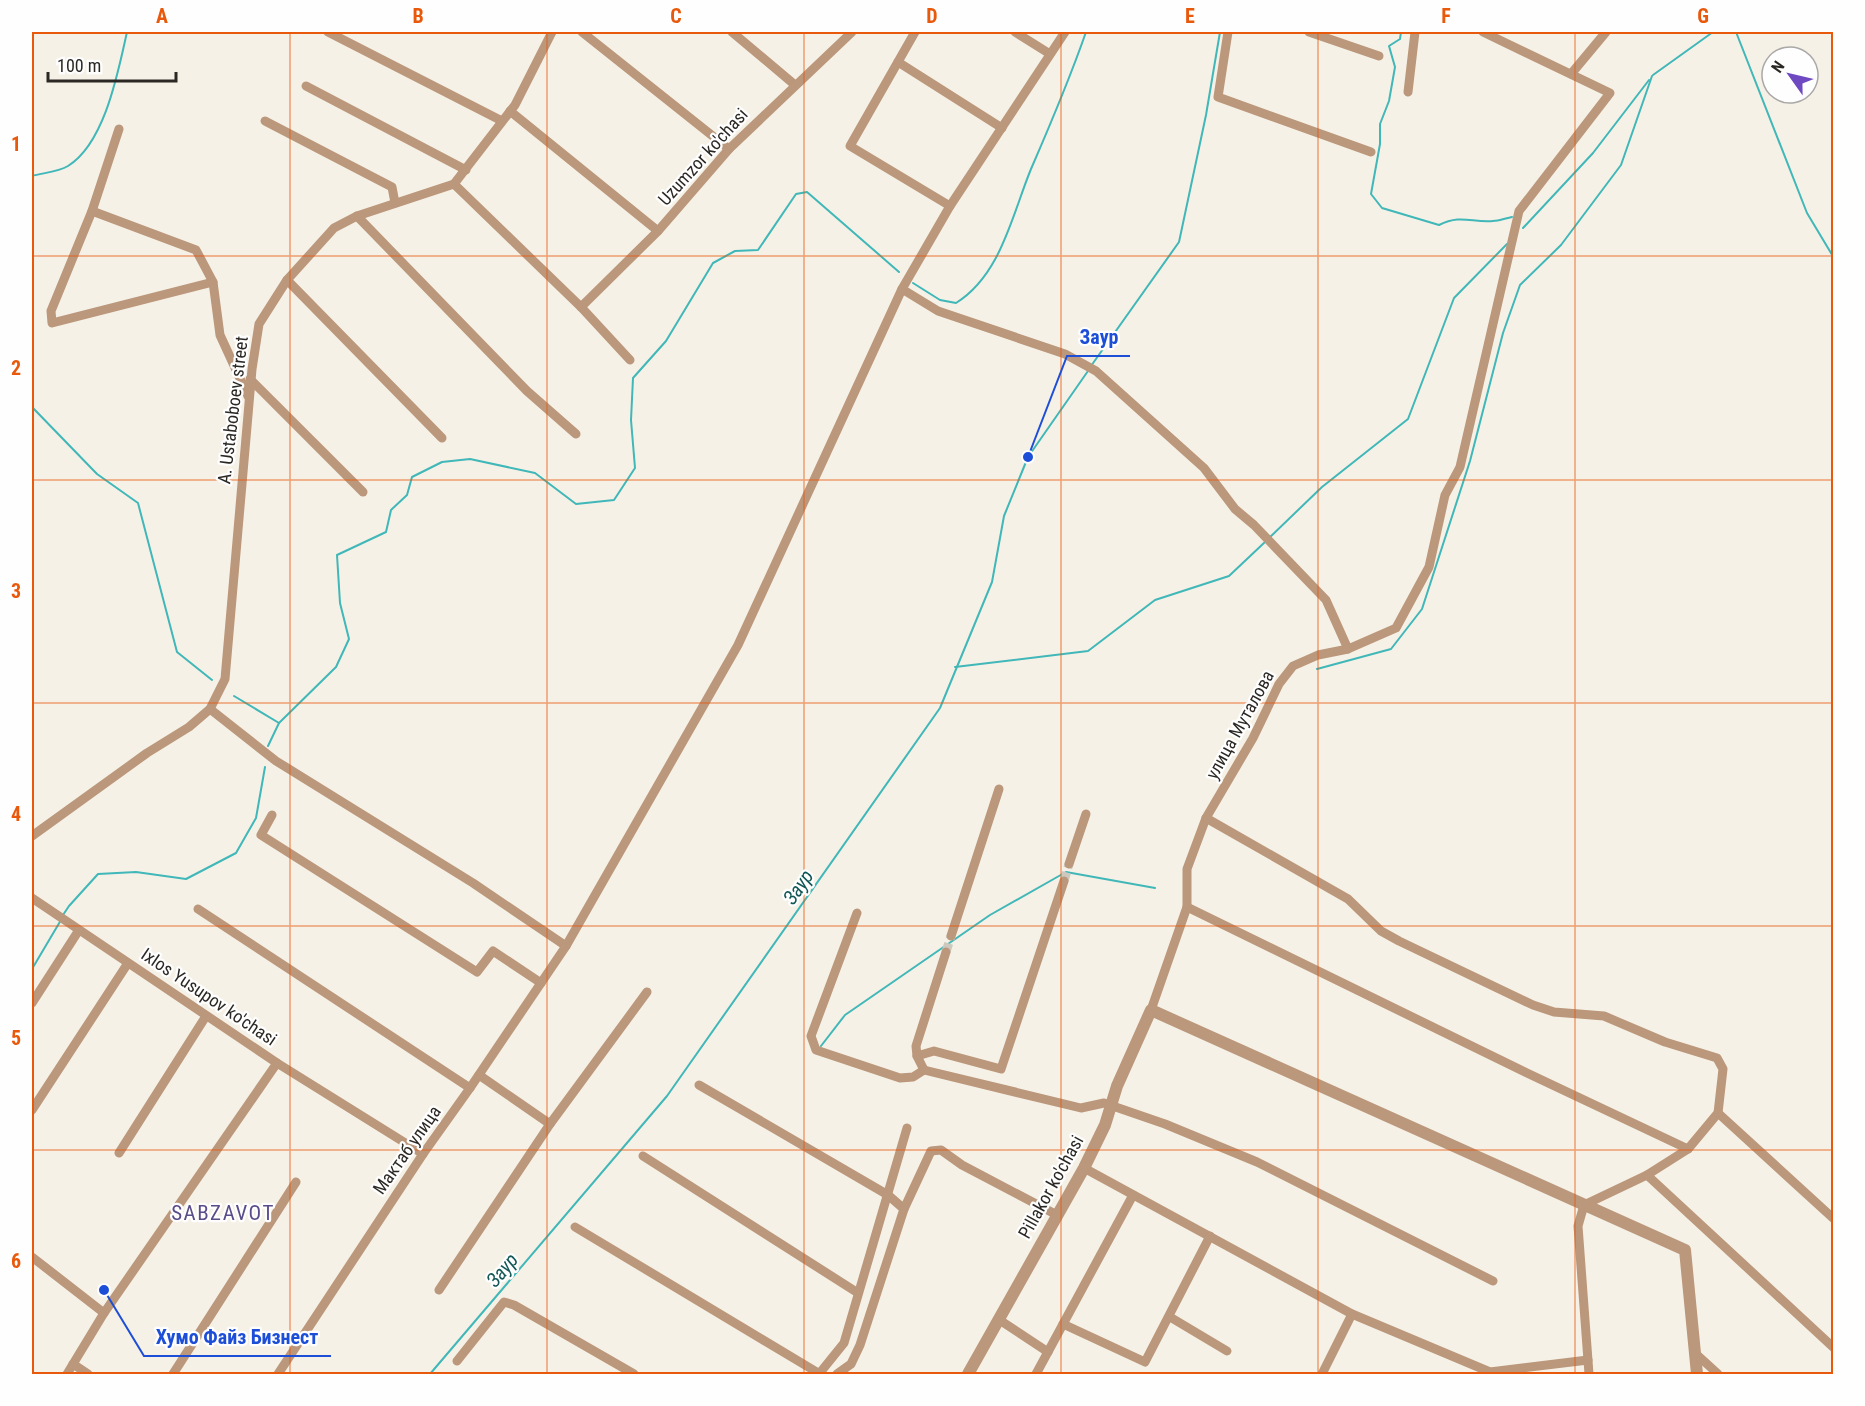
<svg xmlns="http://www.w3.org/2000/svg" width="1865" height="1406" viewBox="0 0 1865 1406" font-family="'Roboto Condensed',sans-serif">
<rect width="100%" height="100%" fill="#f6f1e6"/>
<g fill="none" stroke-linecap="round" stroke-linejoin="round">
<g stroke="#40b7b8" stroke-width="2">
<path d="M 1401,32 L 1400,39 L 1389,46 L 1395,67 L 1389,101 L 1380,124 L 1380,144 L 1371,194 L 1382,208 L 1439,225 C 1461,214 1472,223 1493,221 C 1499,221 1506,218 1512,217"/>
<path d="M 1736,32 L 1807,213 L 1834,258"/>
<path d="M 1653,75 L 1713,32"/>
<path d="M 32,176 C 42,173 58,172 68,166 C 105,143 118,72 127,32"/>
<path d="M 1523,228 L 1593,153 L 1649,80"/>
<path d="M 913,283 L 940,300 L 956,303 C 1001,275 1012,215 1031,169 C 1051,123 1070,78 1086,32"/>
<path d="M 1091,366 L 1179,242 L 1206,115 L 1220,32"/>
<path d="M 32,407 L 97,474 L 138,503 L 177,652 L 212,680"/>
<path d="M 1269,538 L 1322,487 L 1408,419 L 1454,298 L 1507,244"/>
<path d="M 955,667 L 1088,651 L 1155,600 L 1229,576 L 1265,542"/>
<path d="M 1317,669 L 1391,649 L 1422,609 L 1470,461 L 1503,333 L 1520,285 L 1561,245 L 1621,165 L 1652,76"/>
<path d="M 234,696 L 279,723"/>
<path d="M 268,746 L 279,723 L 336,667 L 349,639 L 340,603 L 337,555 L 386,532 L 391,510 L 407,495 L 412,477 L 442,462 L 470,459 L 535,473 L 576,504 L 614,500 L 635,468 L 631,420 L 633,378 L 666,341 L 713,263 L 735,251 L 758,250 L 796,194 L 807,192 L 899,272"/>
<path d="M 63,915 L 69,906 L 98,874 L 136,872 L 186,879 L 236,853 L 256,818 L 265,767"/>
<path d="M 32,969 L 61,920"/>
<path d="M 821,1046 L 845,1015 L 990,915 L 1066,872 L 1155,888"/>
<path d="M 430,1374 L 667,1096 L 940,708 L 992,582 L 1004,516 L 1028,457 L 1088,371"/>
</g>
<g stroke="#cdc9bf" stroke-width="9" stroke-dasharray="9 4.5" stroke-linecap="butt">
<path d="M 1064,881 L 1069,864"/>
<path d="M 946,952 L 951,936"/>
</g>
<g stroke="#bb977b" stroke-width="9">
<path d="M 328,32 L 502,121"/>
<path d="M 582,32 L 729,149"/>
<path d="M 732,32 L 795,85"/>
<path d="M 915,32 L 850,146 L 950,206"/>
<path d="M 1015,32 L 1050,54"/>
<path d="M 1228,32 L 1218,97 L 1371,152"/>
<path d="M 1309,32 L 1379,56"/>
<path d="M 898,62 L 1002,128"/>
<path d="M 1571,74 L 1606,32"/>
<path d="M 306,86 L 466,170"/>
<path d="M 1408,92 L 1415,32"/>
<path d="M 510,111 L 658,231"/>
<path d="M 265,121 L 392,187 L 395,203"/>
<path d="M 119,129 L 92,211 L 51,311 L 52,323 L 213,282"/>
<path d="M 454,184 L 581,307 L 630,360"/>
<path d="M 92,211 L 196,250 L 213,282 L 220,335 L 248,396"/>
<path d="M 357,216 L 527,391 L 576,434"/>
<path d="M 287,280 L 442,438"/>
<path d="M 902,289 L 938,311 L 1065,354 L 1096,371 L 1204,468 L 1235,509 L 1254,525 L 1326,600 L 1348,649"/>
<path d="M 581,307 L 658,231 L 729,149 L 852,32"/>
<path d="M 250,379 L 363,492"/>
<path d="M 210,709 L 276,761 L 473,883 L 566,946"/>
<path d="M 272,815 L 261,835 L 477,972 L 493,951 L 541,983"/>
<path d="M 1206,818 L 1348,899 L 1381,931 L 1399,941 L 1533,1005 L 1554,1012 L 1604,1016 L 1665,1042 L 1717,1058 L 1723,1069 L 1718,1113 L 1688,1149 L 1647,1175 L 1584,1205 L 1578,1226 L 1589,1374"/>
<path d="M 32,836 L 147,753 L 189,727 L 210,709 L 225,679 L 252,369 L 259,324 L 287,280 L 334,228 L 357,216 L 454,184 L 515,105 L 552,32"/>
<path d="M 1069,864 L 1086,814"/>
<path d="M 32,898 L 277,1063 L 104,1313 L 67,1374"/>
<path d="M 1187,907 L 1527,1073 L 1688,1149"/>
<path d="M 198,909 L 470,1088"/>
<path d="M 857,913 L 811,1036 L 816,1050 L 900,1078 L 913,1077 L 924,1070 L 917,1056 L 916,1046 L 946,952"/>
<path d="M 951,936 L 999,789"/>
<path d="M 32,1003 L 79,930"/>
<path d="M 1151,1010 L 1187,907 L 1187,869 L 1206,818 L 1253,738 L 1279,684 L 1293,666 L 1318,655 L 1348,649 L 1396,628 L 1429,567 L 1445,495 L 1460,467 L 1519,211 L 1610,93 L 1483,32"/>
<path d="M 917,1056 L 934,1051 L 1001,1069 L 1064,881"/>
<path d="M 277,1063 L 423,1154"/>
<path d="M 924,1070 L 1081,1108 L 1104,1103 L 1165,1124 L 1257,1162 L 1493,1281"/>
<path d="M 479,1075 L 550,1124"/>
<path d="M 699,1085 L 888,1195 L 904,1209 L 860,1345 L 851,1364 L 837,1374"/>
<path d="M 32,1110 L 128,963"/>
<path d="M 1718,1113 L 1834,1219"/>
<path d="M 119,1153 L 206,1016"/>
<path d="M 643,1156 L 858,1293"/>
<path d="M 1084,1168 L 1352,1314 L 1490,1372 L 1588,1360"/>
<path d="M 1647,1175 L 1834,1348"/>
<path d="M 904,1209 L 931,1151 L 941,1150 L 962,1165 L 1057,1215"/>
<path d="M 575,1227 L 820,1374"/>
<path d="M 32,1257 L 104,1313"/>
<path d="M 439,1290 L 550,1124 L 647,992"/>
<path d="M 1170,1317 L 1227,1351"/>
<path d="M 998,1319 L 1048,1352"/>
<path d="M 1063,1324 L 1145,1362 L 1210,1236"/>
<path d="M 1695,1353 L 1718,1374"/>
<path d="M 457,1361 L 504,1302 L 514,1305 L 634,1374"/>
<path d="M 73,1364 L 88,1374"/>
<path d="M 173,1374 L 296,1182"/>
<path d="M 278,1374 L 423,1154 L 470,1088 L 566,946 L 738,645 L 902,289 L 950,206 L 1065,32"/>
<path d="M 819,1374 L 844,1343 L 907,1128"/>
<path d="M 1036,1374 L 1133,1195"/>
<path d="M 1322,1374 L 1352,1314"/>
</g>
<path stroke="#bb977b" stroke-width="12" d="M 968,1374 L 1084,1168 L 1105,1125 L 1117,1086 L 1151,1010 L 1685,1250 L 1697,1374"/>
</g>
<path fill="none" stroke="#e8590c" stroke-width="1.5" stroke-opacity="0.55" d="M 290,32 L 290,1374M 547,32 L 547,1374M 804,32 L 804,1374M 1061,32 L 1061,1374M 1318,32 L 1318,1374M 1575,32 L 1575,1374M 32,256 L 1834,256M 32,480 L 1834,480M 32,703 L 1834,703M 32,926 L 1834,926M 32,1150 L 1834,1150"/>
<g text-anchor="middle" stroke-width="4.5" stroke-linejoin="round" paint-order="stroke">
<g font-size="18" fill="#2b2824" stroke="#fefefe">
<text transform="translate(703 157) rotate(-48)" y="6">Uzumzor ko'chasi</text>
<text transform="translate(233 410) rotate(-83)" y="6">A. Ustaboboev street</text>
<text transform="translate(1240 725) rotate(-61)" y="6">улица Муталова</text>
<text transform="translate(209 997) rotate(34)" y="6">Ixlos Yusupov ko'chasi</text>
<text transform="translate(407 1150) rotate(-55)" y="6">Мактаб улица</text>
<text transform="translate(1051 1187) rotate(-61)" y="6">Pillakor ko'chasi</text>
</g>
<g font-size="20" font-style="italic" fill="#125656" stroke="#fefefe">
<text transform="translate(798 887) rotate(-55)" y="7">Заур</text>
<text transform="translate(502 1270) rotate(-50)" y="7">Заур</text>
</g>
<g font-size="21" letter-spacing="1.5" fill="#5a4b89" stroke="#fefefe">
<text x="223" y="1220">SABZAVOT</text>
</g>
</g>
<path fill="none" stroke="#1d4ed8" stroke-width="2" d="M1028 457L1067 356H1130M104 1290L144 1356H331"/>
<g fill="#1d4ed8" stroke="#fefefe" stroke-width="2">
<circle cx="1028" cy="457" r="6"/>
<circle cx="104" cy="1290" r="6"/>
</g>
<g font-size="20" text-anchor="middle" font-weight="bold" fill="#1d4ed8" stroke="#fefefe" stroke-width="4.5" stroke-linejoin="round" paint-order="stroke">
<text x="1099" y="344">Заур</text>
<text x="237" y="1344">Хумо Файз Бизнест</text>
</g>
<rect width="1865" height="1406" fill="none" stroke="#fefefe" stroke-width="66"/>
<g transform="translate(1790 75) rotate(304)"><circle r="28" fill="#fefefe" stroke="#aaa8a7" stroke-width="1.5"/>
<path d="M0-4.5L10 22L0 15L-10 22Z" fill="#6f49c1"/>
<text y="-9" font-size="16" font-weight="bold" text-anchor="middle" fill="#2b2824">N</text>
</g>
<path d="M48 72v9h128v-9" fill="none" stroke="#2b2824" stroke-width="3"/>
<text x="57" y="72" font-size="18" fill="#2b2824" stroke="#fefefe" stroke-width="4.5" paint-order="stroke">100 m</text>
<rect x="33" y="33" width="1799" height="1340" fill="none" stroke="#e8590c" stroke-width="2"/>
<g font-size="20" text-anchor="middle" font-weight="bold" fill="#e8590c">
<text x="162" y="23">A</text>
<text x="418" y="23">B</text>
<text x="676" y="23">C</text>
<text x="932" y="23">D</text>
<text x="1190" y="23">E</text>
<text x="1446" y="23">F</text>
<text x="1703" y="23">G</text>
<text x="16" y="151">1</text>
<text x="16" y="375">2</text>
<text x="16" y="598">3</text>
<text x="16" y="821">4</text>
<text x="16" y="1045">5</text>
<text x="16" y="1268">6</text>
</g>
</svg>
